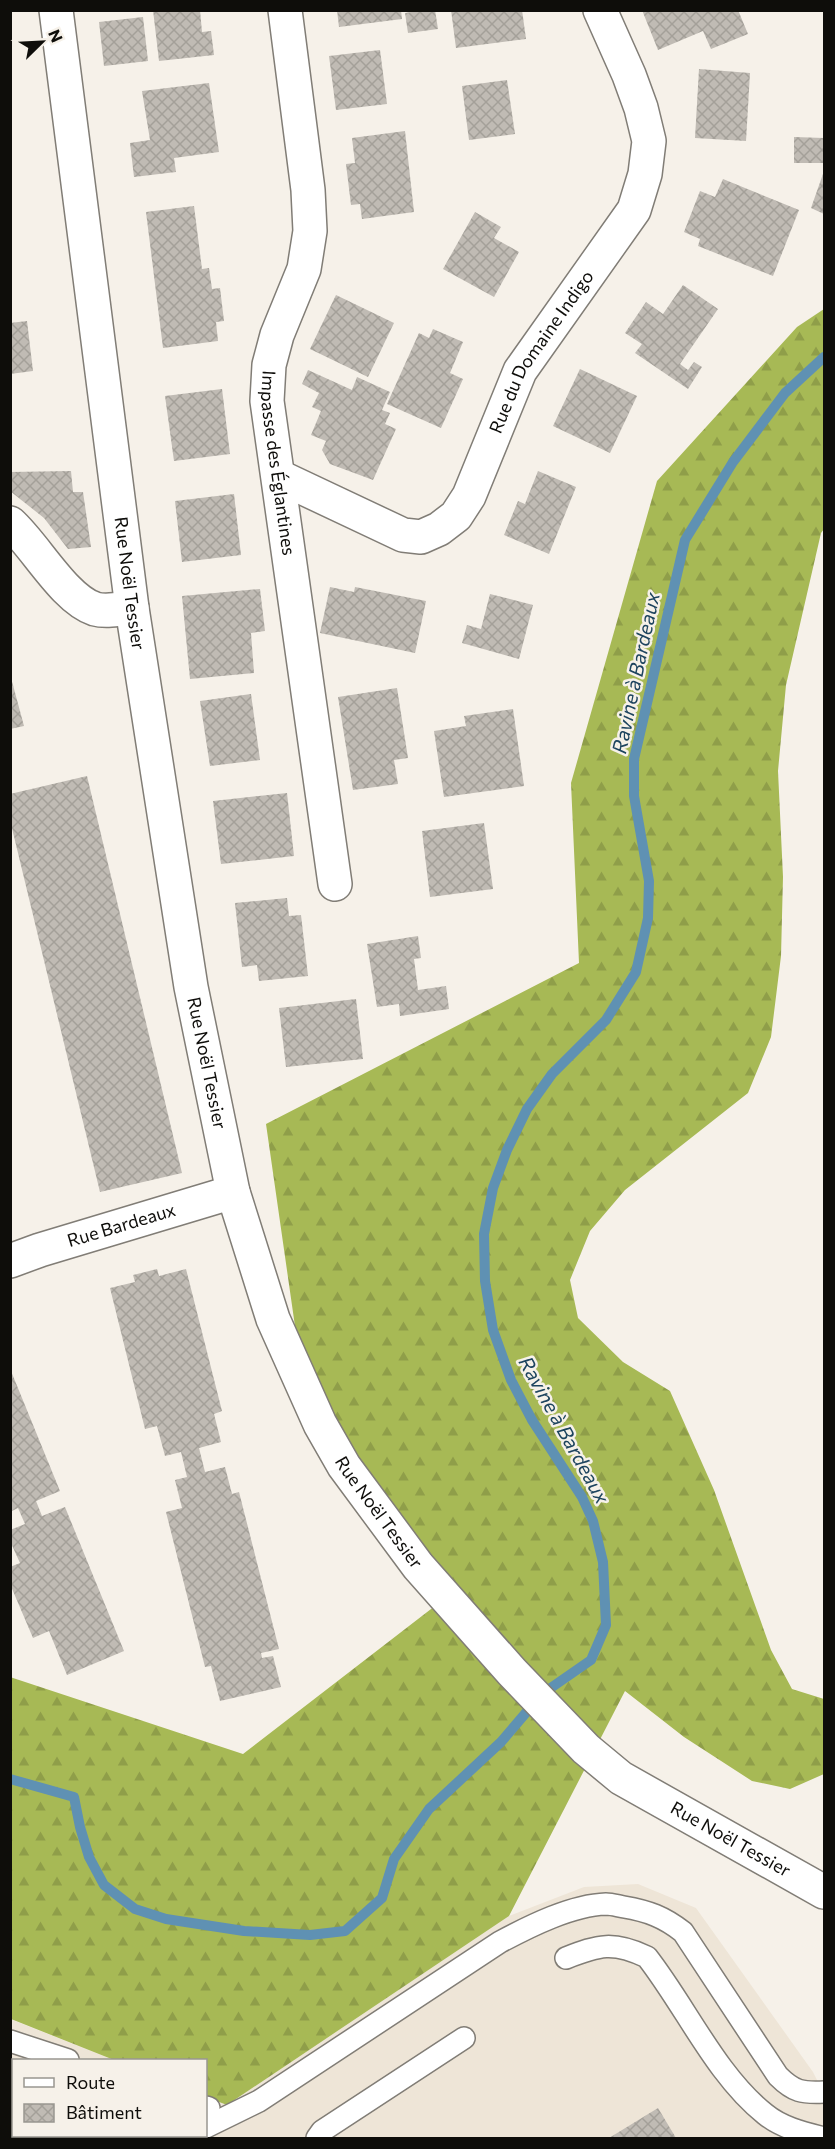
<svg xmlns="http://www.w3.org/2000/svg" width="835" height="2149" viewBox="0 0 835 2149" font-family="Commissioner,sans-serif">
<defs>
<pattern id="forest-firs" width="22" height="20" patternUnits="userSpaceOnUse" patternTransform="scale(1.5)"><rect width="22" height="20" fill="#a7b955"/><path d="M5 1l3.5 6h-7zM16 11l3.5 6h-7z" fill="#8f9e49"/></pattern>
<pattern id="building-cross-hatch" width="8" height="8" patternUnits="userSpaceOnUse" patternTransform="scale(1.5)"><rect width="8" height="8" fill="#c0bbb4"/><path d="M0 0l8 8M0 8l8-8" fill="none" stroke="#a4a099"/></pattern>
</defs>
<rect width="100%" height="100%" fill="#f6f1e9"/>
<path fill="#eee5d7" d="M 638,1884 L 696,1908 L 813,2072 L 824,2094 L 824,2138 L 11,2138 L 10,2019 L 114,2060 L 14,2060 L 14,2136 L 206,2136 L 206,2097 L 227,2105 L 509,1916 L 584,1887 Z"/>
<path fill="url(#forest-firs)" d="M 824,309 L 824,529 L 821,533 L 786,685 L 778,771 L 783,877 L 781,956 L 771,1037 L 748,1093 L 625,1190 L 590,1231 L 570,1280 L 578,1318 L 623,1362 L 670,1391 L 714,1490 L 771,1650 L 792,1689 L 824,1699 L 824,1774 L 790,1789 L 752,1781 L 684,1737 L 625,1691 L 509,1916 L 227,2105 L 206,2097 L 206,2060 L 114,2060 L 11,2019 L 10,1677 L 243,1754 L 444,1599 L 304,1389 L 266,1124 L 579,963 L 571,783 L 657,481 L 797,327 Z"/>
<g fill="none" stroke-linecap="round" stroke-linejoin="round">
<path stroke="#5f91b3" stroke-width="10" d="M 10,1779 L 74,1797 L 80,1827 L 89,1857 L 104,1885 L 135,1909 L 166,1919 L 244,1931 L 310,1935 L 345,1931 L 382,1898 L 394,1859 L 429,1809 L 501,1742 L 542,1694 L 591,1660 L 606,1625 L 603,1562 L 593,1521 L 582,1497 L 532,1420 L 511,1380 L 493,1330 L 485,1281 L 484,1234 L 493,1188 L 507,1150 L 527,1109 L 552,1074 L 606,1020 L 636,972 L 648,918 L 649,881 L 634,796 L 634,759 L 685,540 L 733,462 L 785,393 L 824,357"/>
</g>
<g fill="url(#building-cross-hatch)">
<path d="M 153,10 L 200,10 L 202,32 L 211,31 L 214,55 L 159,61 Z"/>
<path d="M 337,10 L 401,10 L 402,19 L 339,27 Z"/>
<path d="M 422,10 L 435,10 L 438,29 L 408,33 L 405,13 Z"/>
<path d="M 451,10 L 522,10 L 526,39 L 456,48 Z"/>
<path d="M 642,10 L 738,10 L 748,34 L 711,49 L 703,31 L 658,50 Z"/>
<path d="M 143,17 L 148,61 L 104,66 L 99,22 Z"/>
<path d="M 380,50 L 387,104 L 336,110 L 329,56 Z"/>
<path d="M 699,69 L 750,73 L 746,141 L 695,138 Z"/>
<path d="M 507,80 L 515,134 L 469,140 L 462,86 Z"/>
<path d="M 209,83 L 219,152 L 174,158 L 176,172 L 134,177 L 130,143 L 150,140 L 142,91 Z"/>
<path d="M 405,131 L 414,212 L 362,219 L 360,204 L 351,205 L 346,164 L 355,163 L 352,138 Z"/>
<path d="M 794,137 L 824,138 L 824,163 L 794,163 Z"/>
<path d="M 824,171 L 824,214 L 811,208 Z"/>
<path d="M 723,179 L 799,210 L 773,276 L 698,246 L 700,239 L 684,232 L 700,191 L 715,197 Z"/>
<path d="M 194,206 L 202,269 L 209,268 L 212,289 L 220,288 L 224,321 L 216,322 L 218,341 L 163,348 L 146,212 Z"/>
<path d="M 475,212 L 501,227 L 494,238 L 519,252 L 494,297 L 443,269 Z"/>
<path d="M 683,285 L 718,309 L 680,364 L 688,370 L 694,362 L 702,367 L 688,389 L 635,353 L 642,344 L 625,333 L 646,302 L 663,314 Z"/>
<path d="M 336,295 L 394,323 L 368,377 L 310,349 Z"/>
<path d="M 27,321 L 33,371 L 10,374 L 10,323 Z"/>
<path d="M 433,329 L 463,342 L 450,373 L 463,379 L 441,428 L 387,404 L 419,333 L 429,338 Z"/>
<path d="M 580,369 L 637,396 L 610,453 L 553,426 Z"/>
<path d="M 308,370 L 352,390 L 357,377 L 390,392 L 382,410 L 390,413 L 385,424 L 396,429 L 373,480 L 330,464 L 322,450 L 326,441 L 311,435 L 321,411 L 312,407 L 319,393 L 302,384 Z"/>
<path d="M 222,389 L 230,454 L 174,461 L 165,396 Z"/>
<path d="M 71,471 L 73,492 L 83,492 L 91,547 L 68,549 L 44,518 L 10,491 L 10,472 Z"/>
<path d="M 538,471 L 576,487 L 549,554 L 504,535 L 518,501 L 525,504 Z"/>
<path d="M 234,494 L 241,555 L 182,562 L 175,501 Z"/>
<path d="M 330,587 L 354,592 L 355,587 L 426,601 L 415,653 L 320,633 Z"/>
<path d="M 260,589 L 265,631 L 251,633 L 254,673 L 190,679 L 182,596 Z"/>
<path d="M 490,594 L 533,605 L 519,659 L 462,643 L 467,625 L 481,629 Z"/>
<path d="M 10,674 L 24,726 L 10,729 Z"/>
<path d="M 397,688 L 408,758 L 394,760 L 398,784 L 353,790 L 338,697 Z"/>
<path d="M 251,694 L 260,760 L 210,766 L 200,701 Z"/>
<path d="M 513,709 L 524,786 L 444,797 L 434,731 L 466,726 L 464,716 Z"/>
<path d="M 87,776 L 182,1173 L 100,1192 L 10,820 L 10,794 Z"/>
<path d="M 287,793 L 294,856 L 221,864 L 213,801 Z"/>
<path d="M 484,823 L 493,889 L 430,897 L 422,831 Z"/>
<path d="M 287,898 L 289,916 L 301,915 L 308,976 L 259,981 L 257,965 L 242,967 L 235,903 Z"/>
<path d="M 418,936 L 421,958 L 414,959 L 418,990 L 446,986 L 449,1009 L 400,1016 L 399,1004 L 377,1007 L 367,944 Z"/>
<path d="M 356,999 L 363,1059 L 286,1067 L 279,1008 Z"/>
<path d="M 157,1269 L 159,1276 L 186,1269 L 222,1411 L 214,1414 L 221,1442 L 199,1448 L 205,1472 L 225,1467 L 232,1494 L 239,1492 L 279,1649 L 261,1653 L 262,1658 L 273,1656 L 281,1687 L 220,1701 L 211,1666 L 205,1667 L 166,1512 L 182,1508 L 175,1480 L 187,1477 L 181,1452 L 165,1456 L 157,1426 L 145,1429 L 110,1288 L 135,1282 L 133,1275 Z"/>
<path d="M 11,1371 L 60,1491 L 36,1501 L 42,1516 L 65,1507 L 124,1651 L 67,1675 L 49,1631 L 33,1638 L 10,1584 L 10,1567 L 20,1563 L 10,1541 L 10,1530 L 25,1524 L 18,1508 L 10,1512 Z"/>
<path d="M 658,2108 L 676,2138 L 609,2138 Z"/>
</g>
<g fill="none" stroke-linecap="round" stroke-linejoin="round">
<defs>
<g id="lane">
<path d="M 566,1958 C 599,1945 613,1941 647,1957 C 686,2007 716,2075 765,2114 C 782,2128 804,2133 824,2138"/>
<path d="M 10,2041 L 68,2060"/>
<path d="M 10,2081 L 14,2082"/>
<path d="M 206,2107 L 209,2108"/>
<path d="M 206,2127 L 259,2101 L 500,1942 C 530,1926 572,1905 606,1904 C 612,1904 618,1906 624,1907 C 648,1911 664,1917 683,1932 L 778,2076 C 794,2092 802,2093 824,2092"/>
<path d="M 169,2136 L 176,2138 L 184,2136"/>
<path d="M 317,2138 L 322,2131 L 464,2038"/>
</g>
<g id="street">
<path id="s1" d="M 285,10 L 308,190 L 310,231 L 304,269 L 277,335 L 269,365 L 267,401 L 335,884"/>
<path id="s2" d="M 280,477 L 403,535 L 421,537 L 439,529 L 456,516 L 469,496 L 520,371 L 634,210 L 645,174 L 649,141 L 641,108 L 629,75 L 600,10"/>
<path id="s3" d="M 10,1261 L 40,1250 L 233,1192"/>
</g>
<g id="secondary">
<path id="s4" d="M 56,10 L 132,608 L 191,987 L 233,1192 L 273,1319 L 320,1424 L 344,1466 L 418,1566 L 512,1672 L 586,1749 L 621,1778 L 824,1892"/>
<path d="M 10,523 C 35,545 64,599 95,609 C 106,612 120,609 132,608"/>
</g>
</defs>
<use href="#lane" stroke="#817d76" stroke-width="24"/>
<use href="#street" stroke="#817d76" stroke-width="36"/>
<use href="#secondary" stroke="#817d76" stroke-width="36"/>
<use href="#lane" stroke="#fff" stroke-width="21"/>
<use href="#street" stroke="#fff" stroke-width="33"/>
<use href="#secondary" stroke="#fff" stroke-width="33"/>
</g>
<g text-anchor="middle" stroke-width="5" stroke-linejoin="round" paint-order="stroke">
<g font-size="18" fill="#0e0d0a" stroke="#f6f1e9">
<text dy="6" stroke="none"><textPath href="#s2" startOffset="381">Rue du Domaine Indigo</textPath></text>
<text dy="6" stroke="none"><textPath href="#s1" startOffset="462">Impasse des Églantines</textPath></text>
<text dy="6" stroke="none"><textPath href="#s4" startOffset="578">Rue Noël Tessier</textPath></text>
<text dy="6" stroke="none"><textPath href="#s4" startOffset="1064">Rue Noël Tessier</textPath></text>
<text dy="6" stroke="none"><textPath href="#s3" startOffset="117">Rue Bardeaux</textPath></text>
<text dy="6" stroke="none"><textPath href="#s4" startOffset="1550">Rue Noël Tessier</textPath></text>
<text dy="6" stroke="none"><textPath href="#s4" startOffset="2036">Rue Noël Tessier</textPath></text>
</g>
<g font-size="20" font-style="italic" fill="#1d445e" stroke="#f6f1e9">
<text transform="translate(636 673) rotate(-78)" y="7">Ravine à Bardeaux</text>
<text transform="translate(564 1430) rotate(61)" y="7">Ravine à Bardeaux</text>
</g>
</g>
<rect width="835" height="2149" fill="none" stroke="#0e0d0a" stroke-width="24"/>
<rect x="12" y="2059" width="195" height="78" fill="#f6f1e9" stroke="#999690" stroke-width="1.5"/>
<rect x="24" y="2078" width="30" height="9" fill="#ffffff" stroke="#999690" stroke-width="1.5"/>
<text x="66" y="2089" font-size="18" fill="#0e0d0a">Route</text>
<rect x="24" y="2104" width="30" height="18" fill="url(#building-cross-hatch)" stroke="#999690" stroke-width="1.5"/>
<text x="66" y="2119" font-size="18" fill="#0e0d0a">Bâtiment</text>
<g transform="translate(42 42) rotate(66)" stroke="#f6f1e9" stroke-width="4.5" paint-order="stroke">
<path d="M0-4.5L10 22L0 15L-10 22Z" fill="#0e0d0a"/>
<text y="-9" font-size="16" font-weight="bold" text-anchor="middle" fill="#0e0d0a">N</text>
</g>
</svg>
